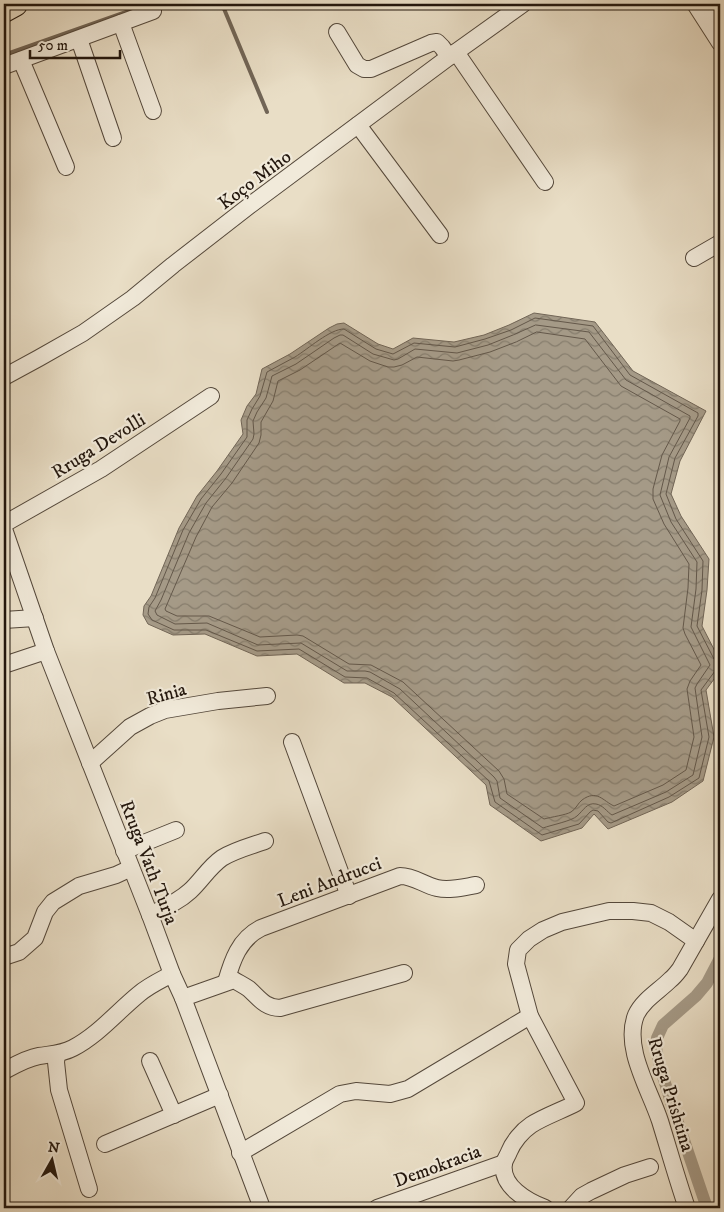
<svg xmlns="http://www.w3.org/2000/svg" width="724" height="1212" viewBox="0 0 724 1212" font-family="'IM FELL DW Pica',serif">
<defs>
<pattern id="water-waves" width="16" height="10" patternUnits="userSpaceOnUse" patternTransform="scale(1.25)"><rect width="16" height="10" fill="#a59a87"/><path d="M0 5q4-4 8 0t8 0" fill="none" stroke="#867d6d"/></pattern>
</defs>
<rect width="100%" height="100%" fill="#e9dec6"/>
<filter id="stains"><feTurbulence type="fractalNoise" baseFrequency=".004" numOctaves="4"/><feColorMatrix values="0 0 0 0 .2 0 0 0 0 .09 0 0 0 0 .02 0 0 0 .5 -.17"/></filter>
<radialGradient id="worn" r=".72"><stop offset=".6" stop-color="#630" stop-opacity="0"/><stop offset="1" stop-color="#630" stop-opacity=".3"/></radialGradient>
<path fill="url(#water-waves)" stroke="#716556" d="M 534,313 L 595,322 L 633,371 L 706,411 L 680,461 L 671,494 L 681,516 L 709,559 L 707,590 L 702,626 L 720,661 L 720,671 L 706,690 L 714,737 L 703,781 L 672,802 L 608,829 L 594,814 L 582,828 L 541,841 L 490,805 L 486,785 L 392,697 L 365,683 L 344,683 L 297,654 L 257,656 L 205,634 L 173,635 L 148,624 L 143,615 L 144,606 L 151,596 L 179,528 L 197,496 L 217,471 L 243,434 L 241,420 L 247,406 L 256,394 L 262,369 L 290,354 L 329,328 L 337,324 L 344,323 L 378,344 L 393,349 L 413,338 L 454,342 L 484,335 L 509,325 Z"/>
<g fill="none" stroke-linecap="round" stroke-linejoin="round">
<g stroke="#64584a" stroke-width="1">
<path d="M 536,325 L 589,332 L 626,380 L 690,416 L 690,418 L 669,457 L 660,495 L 671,522 L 697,562 L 696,589 L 691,627 L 710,665 L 697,684 L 695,688 L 702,737 L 693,775 L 666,792 L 612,815 C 607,812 603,805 596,804 C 587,802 583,811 577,816 C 572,821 551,825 543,828 L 500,798 L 497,781 L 494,777 L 400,689 L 370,672 L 365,671 L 347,671 L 301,643 L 258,645 L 207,623 L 175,624 L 157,615 L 155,611 L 161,600 L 189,533 L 206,503 L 226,478 L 253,439 L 254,434 L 253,421 L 257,412 L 266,398 L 272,376 L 296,364 L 334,338 L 340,335 L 343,335 L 373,354 L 394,360 L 398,359 L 415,349 L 457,353 L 488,345 L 513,335 Z"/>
<path d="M 537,332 L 585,339 L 621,386 L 680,419 L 680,421 L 662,455 L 653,489 L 653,499 L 664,524 L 689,564 L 688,588 L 683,628 L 685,634 L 701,665 L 690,681 L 687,689 L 694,737 L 686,770 L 663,785 L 614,806 C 603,801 597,789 582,800 C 578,803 576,809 571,812 C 566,815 551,817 544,819 L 507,794 L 504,779 L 499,771 L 403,682 L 371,665 L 349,664 L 303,636 L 297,635 L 260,637 L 209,616 L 177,616 L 166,611 L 165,609 L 196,537 L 212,507 L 232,483 L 259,443 L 261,435 L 261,422 L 273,401 L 278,381 L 300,370 L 340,343 L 370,361 L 388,367 L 394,367 L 402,365 L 417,357 L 453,361 L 459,360 L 490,352 L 516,342 Z"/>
<path d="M 720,662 L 716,661 L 714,659 L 697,626 L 702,590 L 703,561 L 676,519 L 666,494 L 675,458 L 698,416 L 698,413 L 630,375 L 593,326 L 535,318 L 511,330 L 485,339 L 455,347 L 414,343 L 393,354 L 376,349 L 344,329 C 330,329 308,349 295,357 C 286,362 276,367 267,372 L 260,396 L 252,409 L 247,420 L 247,437 L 221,474 L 201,499 L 183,530 L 155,598 L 149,607 L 148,614 L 152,620 L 174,630 L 206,630 L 257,651 L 299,649 L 345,677 L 367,678 L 394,693 L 489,781 L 495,802 L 542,835 L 579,824 L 590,812 L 593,810 L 598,811 L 608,822 L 611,823 L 669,797 L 699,778 L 709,737 L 701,690 L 715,671 L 720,669"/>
</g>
<g stroke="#716556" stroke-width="4">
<path d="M 222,4 L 267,112"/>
<path d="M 4,55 L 129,11"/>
</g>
<path stroke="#a59a87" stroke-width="12" d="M 707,1208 L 671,1102 L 660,1067 L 656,1048 L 657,1038 L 663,1025 L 696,996 L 707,983 L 720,958"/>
<defs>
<g id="minor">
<path d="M 695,4 L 720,43"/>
<path d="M 707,21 L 720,11"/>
<path d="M 121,23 L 153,111"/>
<path d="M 337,32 L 357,65 L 364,69 L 371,69 L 431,43 L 437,42 L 442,47 L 449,57"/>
<path d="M 79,39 L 113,138"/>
<path d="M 456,52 L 545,182"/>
<path d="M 21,60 L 66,167"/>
<path d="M 4,66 L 153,11"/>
<path d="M 358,125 L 440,235"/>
<path d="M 694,258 L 720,243"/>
<path d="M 4,377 L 39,358 L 83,333 L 133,298 L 173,265 L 249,206 L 449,57 L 523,4"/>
<path d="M 4,524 L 101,469 L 211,396"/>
<path d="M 4,529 L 46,651 L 150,915 L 172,974 L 183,998 L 262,1208"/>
<path d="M 4,620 L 35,618"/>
<path d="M 4,665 L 46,651"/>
<path d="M 292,742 L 349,896"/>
<path d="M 90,763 L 130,727 L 150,716 L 165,710 L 218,701 L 267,696"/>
<path d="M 124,851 L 176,830"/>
<path d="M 150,915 C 164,908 178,902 190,891 C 201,881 209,867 222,858 C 235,850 251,846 265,841"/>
<path d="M 4,957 L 19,952 L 35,938 L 45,912 L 53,902 L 79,886 L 116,875 L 131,868"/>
<path d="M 226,982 C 232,961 239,939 261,928 L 400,876 C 414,876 424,885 437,888 C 450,891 464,887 476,885"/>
<path d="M 183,998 L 234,980 C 239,983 245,986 249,989 C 259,998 265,1008 280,1008 L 404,973"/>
<path d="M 57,1054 L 56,1062 L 59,1090 L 89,1189"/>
<path d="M 150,1061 L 174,1115"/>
<path d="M 4,1071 C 15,1065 27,1058 39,1056 C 51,1054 62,1054 73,1048 C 98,1035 117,1012 139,994 C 148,986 161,980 172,974"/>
<path d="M 105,1144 L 220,1095"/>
<path d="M 240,1153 L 340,1094 L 356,1091 L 390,1094 L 408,1089 L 530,1016"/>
<path d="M 377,1208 L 504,1163"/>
<path d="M 545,1208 C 527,1201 500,1186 504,1163 C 505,1159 508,1155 509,1152 C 513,1142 522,1131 531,1125 C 543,1117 563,1110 576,1103 L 530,1016 L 516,964 L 518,950 L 529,939 L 543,930 L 562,922 L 609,911 L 633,911 L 651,913 L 669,922 L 696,941"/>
<path d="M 571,1208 L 582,1196 L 591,1191 L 625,1175 L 650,1167"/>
<path d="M 687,1208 C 677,1179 669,1150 660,1121 C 650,1090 623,1048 636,1015 C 643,1000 659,991 670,980 C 674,977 677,973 680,969 L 720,899"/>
</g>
<path id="highway" d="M 4,10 L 15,4"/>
</defs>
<use href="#minor" stroke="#54483b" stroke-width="18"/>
<use href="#highway" stroke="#22160d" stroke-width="26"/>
<use href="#minor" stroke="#f1eada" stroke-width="16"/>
<use href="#highway" stroke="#e9dec6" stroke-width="24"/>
</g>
<g text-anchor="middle" stroke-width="4.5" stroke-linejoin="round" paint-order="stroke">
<g font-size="19" fill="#22160d" stroke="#f1eada">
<text transform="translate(254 179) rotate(-37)" y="7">Koço Miho</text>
<text transform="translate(98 445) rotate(-32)" y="7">Rruga Devolli</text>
<text transform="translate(166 693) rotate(-16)" y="7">Rinia</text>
<text transform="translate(150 862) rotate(69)" y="7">Rruga Vath Turja</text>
<text transform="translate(329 881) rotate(-21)" y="7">Leni Andrucci</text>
<text transform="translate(672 1094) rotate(73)" y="7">Rruga Prishtina</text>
<text transform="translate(437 1165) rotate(-20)" y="7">Demokracia</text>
</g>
</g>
<rect width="724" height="1212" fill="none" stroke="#e9dec6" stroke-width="20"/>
<rect x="5" y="5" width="714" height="1202" fill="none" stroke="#22160d" stroke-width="2.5"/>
<rect x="10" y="10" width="704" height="1192" fill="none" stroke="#22160d"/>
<g transform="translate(52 1160) rotate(8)" stroke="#f1eada" stroke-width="4" paint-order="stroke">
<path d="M0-4L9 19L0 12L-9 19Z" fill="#22160d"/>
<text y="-8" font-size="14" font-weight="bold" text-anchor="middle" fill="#22160d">N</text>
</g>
<path d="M30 50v8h90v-8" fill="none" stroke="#22160d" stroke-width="2.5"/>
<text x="38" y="50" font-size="15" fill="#22160d" stroke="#f1eada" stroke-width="4" paint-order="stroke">50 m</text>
<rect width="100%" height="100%" filter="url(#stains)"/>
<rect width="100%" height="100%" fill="url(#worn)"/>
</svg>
